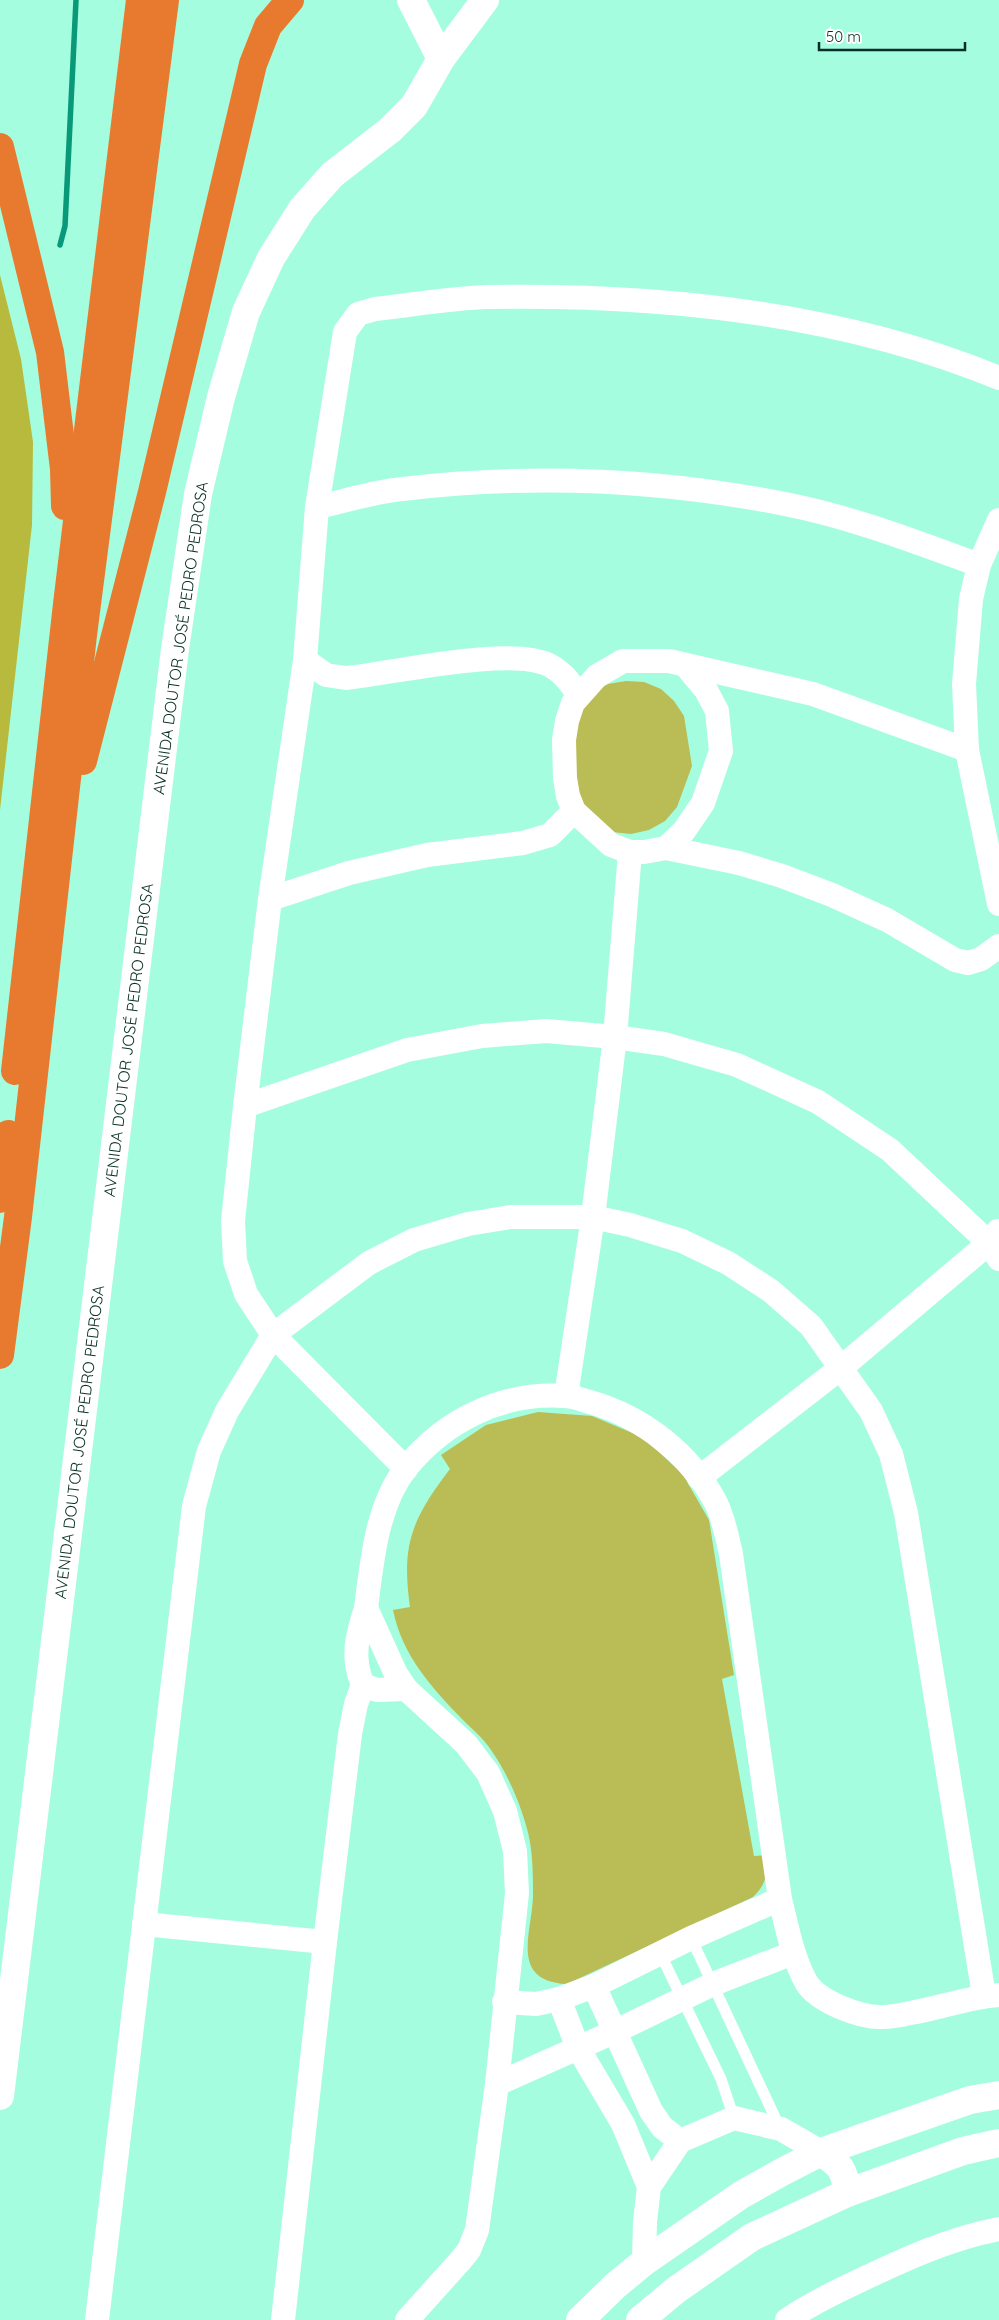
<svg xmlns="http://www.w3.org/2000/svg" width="999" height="2320" viewBox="0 0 999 2320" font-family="Quicksand,sans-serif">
<rect width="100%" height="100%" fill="#a5fddf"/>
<g fill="#babc55">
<path d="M 626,681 L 644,682 L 661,689 L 674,701 L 684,716 L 692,766 L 677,807 L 665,821 L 649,830 L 631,834 L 612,832 L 581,813 L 566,752 L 580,707 L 592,693 L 608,684 Z"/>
<path d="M 538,1412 L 592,1416 L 642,1437 L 682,1473 L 709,1520 L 734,1675 L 722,1679 L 754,1856 L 766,1855 C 767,1874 767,1884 753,1897 L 567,1984 C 509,1981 532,1933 533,1896 C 533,1872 533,1848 526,1825 C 518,1798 507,1773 491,1750 C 484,1739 472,1729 463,1720 C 431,1687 402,1655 393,1610 L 410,1607 C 401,1544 412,1519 450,1469 L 441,1455 L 486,1425 Z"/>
</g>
<path fill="#b7ba3c" d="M 0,275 L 21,359 L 33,442 L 32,525 L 0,810 Z"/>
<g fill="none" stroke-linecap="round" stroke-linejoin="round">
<path stroke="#089979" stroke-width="5.5" d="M 60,245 L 65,226 L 76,0"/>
<g stroke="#fff" stroke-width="11">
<path d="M 691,1938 L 780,2128"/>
<path d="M 660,1953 L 721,2079 L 734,2118"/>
</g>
<g stroke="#fff" stroke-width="24">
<path d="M 317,507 C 345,501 373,492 402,489 C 529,474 660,479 785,504 C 852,517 916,542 979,565"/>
<path d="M 999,520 L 979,565 L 971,599 L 964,684 L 967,750 L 999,904"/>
<path d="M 305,660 L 326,675 L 346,678 C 394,673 509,646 549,665 C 563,672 570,683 579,695"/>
<path d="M 967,750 L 813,694 L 669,661 L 623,661 L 597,676 L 573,703 L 567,721 L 564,740 L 565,778 L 568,796 L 574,811 L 611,845 L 630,852 L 644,852 L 666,848 L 739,863 L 782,876 L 832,895 L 887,920 L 955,960 L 968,963 L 981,959 L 999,946"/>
<path d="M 666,848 L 684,831 L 703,803 L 721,751 L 717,711 L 706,690 L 686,666"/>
<path d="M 270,899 L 349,873 L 427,855 L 523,843 L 550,835 L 574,811"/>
<path d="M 245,1106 L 407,1050 L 482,1036 L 546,1031 L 615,1037 L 664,1044 L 737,1065 L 818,1102 L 890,1150 L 989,1243 L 999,1259"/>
<path d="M 566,1396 L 593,1217 L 615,1037 L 630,852"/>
<path d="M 406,1469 L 273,1335 L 246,1294 L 235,1261 L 233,1221 L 245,1106 L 270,899 L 305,660 L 317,507 L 345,332 L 358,314 L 375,309 C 412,305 450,298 488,297 C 660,294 839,312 999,378"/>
<path d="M 699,1478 L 842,1367 L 989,1243 L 998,1231"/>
<path d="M 366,1608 C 372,1562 376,1507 406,1468 C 445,1420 502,1392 564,1396 C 573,1396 582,1400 590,1402 C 643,1417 690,1454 716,1503 C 724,1519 727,1537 731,1554 L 780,1899 C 787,1927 792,1956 806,1982 C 818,2002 861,2018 883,2017 C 892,2017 901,2015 910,2013 C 940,2008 969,1997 999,1995"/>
<path d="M 366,1608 L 396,1674 L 406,1689 L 377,1690 L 363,1685 C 351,1658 357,1636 366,1608 Z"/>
<path d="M 406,1689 L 466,1744 L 488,1773 L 505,1811 L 515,1851 L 517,1893 L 497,2084 L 477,2230 L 469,2250 L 461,2260 L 407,2320"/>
<path d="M 144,1924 L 325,1942"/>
<path d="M 594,1986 L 651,2111 L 662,2127 L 680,2141"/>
<path d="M 559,1999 L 578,2048 L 623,2124 L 649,2187"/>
<path d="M 504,2002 L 536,2004 L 559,1999 L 594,1986 L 691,1938 L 780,1899"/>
<path d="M 497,2084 L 616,2031 L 713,1984 L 793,1953"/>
<path d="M 644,2262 L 645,2222 L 649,2187 L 680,2141 L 734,2118 L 781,2129 L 821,2152"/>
<path d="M 97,2320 L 194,1506 L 209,1451 L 227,1411 L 273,1335 L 369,1263 L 414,1240 L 468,1224 L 510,1217 L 593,1217 L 630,1225 L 682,1241 L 728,1263 L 771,1291 L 811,1326 L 871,1411 L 891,1454 L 906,1513 L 984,1996"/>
<path d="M 283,2320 L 325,1942 L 350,1734 L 356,1704 L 363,1685"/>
<path d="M 787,2320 C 810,2304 835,2292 861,2280 C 905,2259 951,2238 999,2229"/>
</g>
<g stroke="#fff" stroke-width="28">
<path d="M 411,0 L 441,59"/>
<path d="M 0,2096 L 175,649 L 198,494 L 221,397 L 246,312 L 271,258 L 302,209 L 332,175 L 390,130 L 414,106 L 441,59 L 485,0"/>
<path d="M 821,2152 C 840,2165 845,2169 847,2193"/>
<path d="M 580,2320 L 615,2286 L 644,2262 L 741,2195 L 782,2172 L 821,2152 L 970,2100 L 999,2095"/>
<path d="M 640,2320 L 676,2290 L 752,2237 L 847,2193 L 963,2151 L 999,2143"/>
</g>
<g stroke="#e87a2f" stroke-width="28">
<path d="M 0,147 L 50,352 L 64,469 L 65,506"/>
<path d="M 83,761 L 152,492 L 253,64 L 268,26 L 290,0"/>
<path d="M 15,1071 L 67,604 L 140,0"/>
<path d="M 0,1199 L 8,1134"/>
<path d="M 0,1355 L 18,1217 L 83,635 L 165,0"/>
</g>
</g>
<g text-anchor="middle" stroke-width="4" stroke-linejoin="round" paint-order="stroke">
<g font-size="16" fill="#082f25" stroke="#fff">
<text transform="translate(180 638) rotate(-82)" y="6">AVENIDA DOUTOR JOSÉ PEDRO PEDROSA</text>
<text transform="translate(128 1040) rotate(-83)" y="6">AVENIDA DOUTOR JOSÉ PEDRO PEDROSA</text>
<text transform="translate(79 1442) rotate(-83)" y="6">AVENIDA DOUTOR JOSÉ PEDRO PEDROSA</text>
</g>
</g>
<path d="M819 42v8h146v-8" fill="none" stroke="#082f25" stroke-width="2.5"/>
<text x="826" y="42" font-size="15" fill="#082f25" stroke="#ffffff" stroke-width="4" paint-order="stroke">50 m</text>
</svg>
